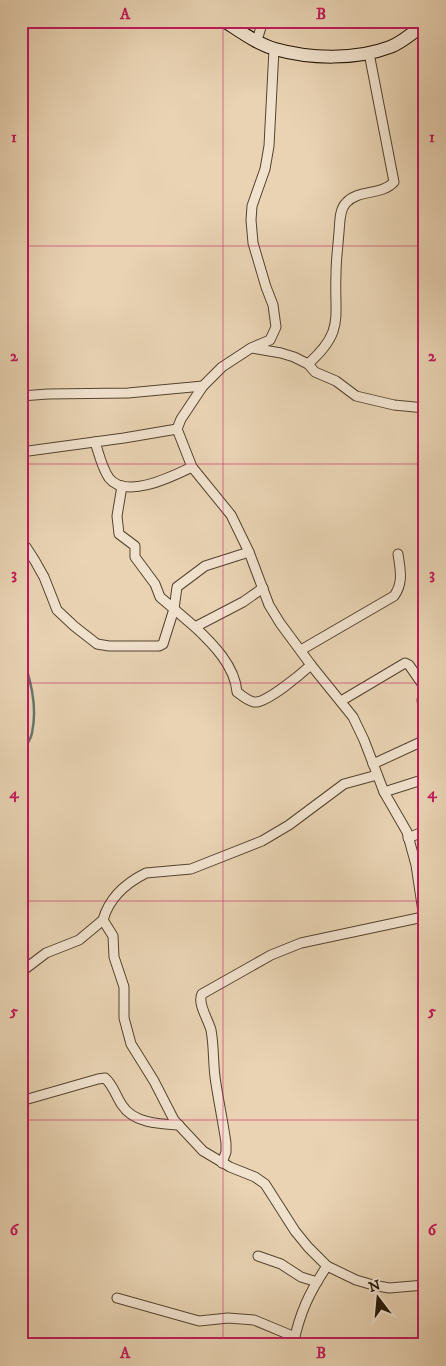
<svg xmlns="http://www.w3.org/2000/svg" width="446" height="1366" viewBox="0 0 446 1366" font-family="'IM FELL DW Pica',serif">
<rect width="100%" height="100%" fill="#e9d3b3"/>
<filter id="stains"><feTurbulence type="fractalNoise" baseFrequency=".004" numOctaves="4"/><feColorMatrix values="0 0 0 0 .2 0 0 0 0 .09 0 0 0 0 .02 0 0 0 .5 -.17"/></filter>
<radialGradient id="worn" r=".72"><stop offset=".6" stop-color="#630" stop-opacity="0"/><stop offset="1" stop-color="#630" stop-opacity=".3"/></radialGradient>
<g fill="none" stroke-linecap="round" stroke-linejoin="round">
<path stroke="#687669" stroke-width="2.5" d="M 21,652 C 30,678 38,705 32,733 C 31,740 25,747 21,753"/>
<defs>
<g id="street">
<path d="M 257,40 L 263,21"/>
<path d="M 274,49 L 269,146 L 265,169 L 252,206 L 251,220 L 253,243 L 266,287 L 273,305 L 276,327 L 270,340 L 251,348 L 222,367 L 203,386 L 181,419 L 177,429 L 192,467 L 231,515 L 249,552 L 269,605 L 280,623 L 311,665 L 353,717 L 364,740 L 384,792 L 407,832 L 416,865 L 425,925"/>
<path d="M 252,348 L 281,353 L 294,357 L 308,364 L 315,372 L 336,381 L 356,396 L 394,405 L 425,408"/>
<path d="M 308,364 C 345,331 334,318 336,274 C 336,260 338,246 339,232 C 340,223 339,210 346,203 C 358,189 381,196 394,182 L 369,53"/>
<path d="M 21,396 L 48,394 L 128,393 L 203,386"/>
<path d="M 95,442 C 99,454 102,468 109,478 C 126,500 173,476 192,467"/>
<path d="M 21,452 L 124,438 L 177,429"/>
<path d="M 122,486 L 117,516 L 119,534 L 135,546 L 135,557 L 155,584 L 160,597 L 195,627 L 243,602 L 263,588"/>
<path d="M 21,545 L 26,547 L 35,561 L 44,577 L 57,610 L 74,626 L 97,644 L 109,646 L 159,646 L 163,644 L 174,609 L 177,587 L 205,566 L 249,552"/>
<path d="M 195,627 C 213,644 235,666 237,692 C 242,696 248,701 254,702 C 266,704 302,673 311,665"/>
<path d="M 301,650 L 394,596 C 404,582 400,569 398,554"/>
<path d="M 425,695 L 422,700 L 425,717"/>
<path d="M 341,701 L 405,663 L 409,665 L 425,688"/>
<path d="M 373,764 L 425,740"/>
<path d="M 377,775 L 344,784 L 289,825 L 262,841 L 191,869 L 146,873 C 126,883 109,898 103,920 L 113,936 L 114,957 L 124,987 L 124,1018 L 131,1044 L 154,1081 L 174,1120 L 203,1151 L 230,1167 L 255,1177 L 265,1184 L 295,1231 L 308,1247 L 327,1266 L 356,1280 L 373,1285 L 389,1288 L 425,1285"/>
<path d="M 384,792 L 425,779"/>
<path d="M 408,838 L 425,831"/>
<path d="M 21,972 L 46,953 L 79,940 L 103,920"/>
<path d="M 21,1101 L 98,1079 L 105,1078 C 113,1085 116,1096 122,1105 C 133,1123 159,1124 179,1125"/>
<path d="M 222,1163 L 226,1152 L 226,1143 C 223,1121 218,1099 215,1077 C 213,1061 214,1046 211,1030 C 208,1019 197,1003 202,994 L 271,955 L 301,943 L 423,917"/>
<path d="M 258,1256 L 281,1264 L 301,1277 L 317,1282"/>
<path d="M 117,1298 L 199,1321 L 228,1318 L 254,1320 L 295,1337"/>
<path d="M 293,1345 C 300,1312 309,1293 327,1266"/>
</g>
<path id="secondary" d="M 224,21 C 240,31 257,44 275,49 C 310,59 356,60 390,47 C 403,42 414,32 425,23"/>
</defs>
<use href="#street" stroke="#54432e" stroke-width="11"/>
<use href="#secondary" stroke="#221302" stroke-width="14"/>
<use href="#street" stroke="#f1e2ce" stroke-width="9"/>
<use href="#secondary" stroke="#f1e2ce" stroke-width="12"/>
</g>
<path fill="none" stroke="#c2185b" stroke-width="1" stroke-opacity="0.55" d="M 223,21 L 223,1345M 21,246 L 425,246M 21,464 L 425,464M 21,683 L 425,683M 21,901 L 425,901M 21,1120 L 425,1120"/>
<rect width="446" height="1366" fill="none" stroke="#e9d3b3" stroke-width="55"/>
<g transform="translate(378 1298) rotate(344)" stroke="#f1e2ce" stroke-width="4" paint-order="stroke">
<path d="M0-4L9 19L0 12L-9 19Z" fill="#221302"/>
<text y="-8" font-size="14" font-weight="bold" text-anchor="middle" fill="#221302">N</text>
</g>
<rect x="28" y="28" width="390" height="1310" fill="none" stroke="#c2185b" stroke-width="2"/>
<g font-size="16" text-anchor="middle" font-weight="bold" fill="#c2185b">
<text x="125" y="19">A</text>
<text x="321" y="19">B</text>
<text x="14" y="142">1</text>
<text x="432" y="142">1</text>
<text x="14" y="361">2</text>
<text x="432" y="361">2</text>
<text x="14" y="579">3</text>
<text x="432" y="579">3</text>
<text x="14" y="798">4</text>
<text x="432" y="798">4</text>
<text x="14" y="1016">5</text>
<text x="432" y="1016">5</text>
<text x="14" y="1235">6</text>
<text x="432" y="1235">6</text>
<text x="125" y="1358">A</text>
<text x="321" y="1358">B</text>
</g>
<rect width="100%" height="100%" filter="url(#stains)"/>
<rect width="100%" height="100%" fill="url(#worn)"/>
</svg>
